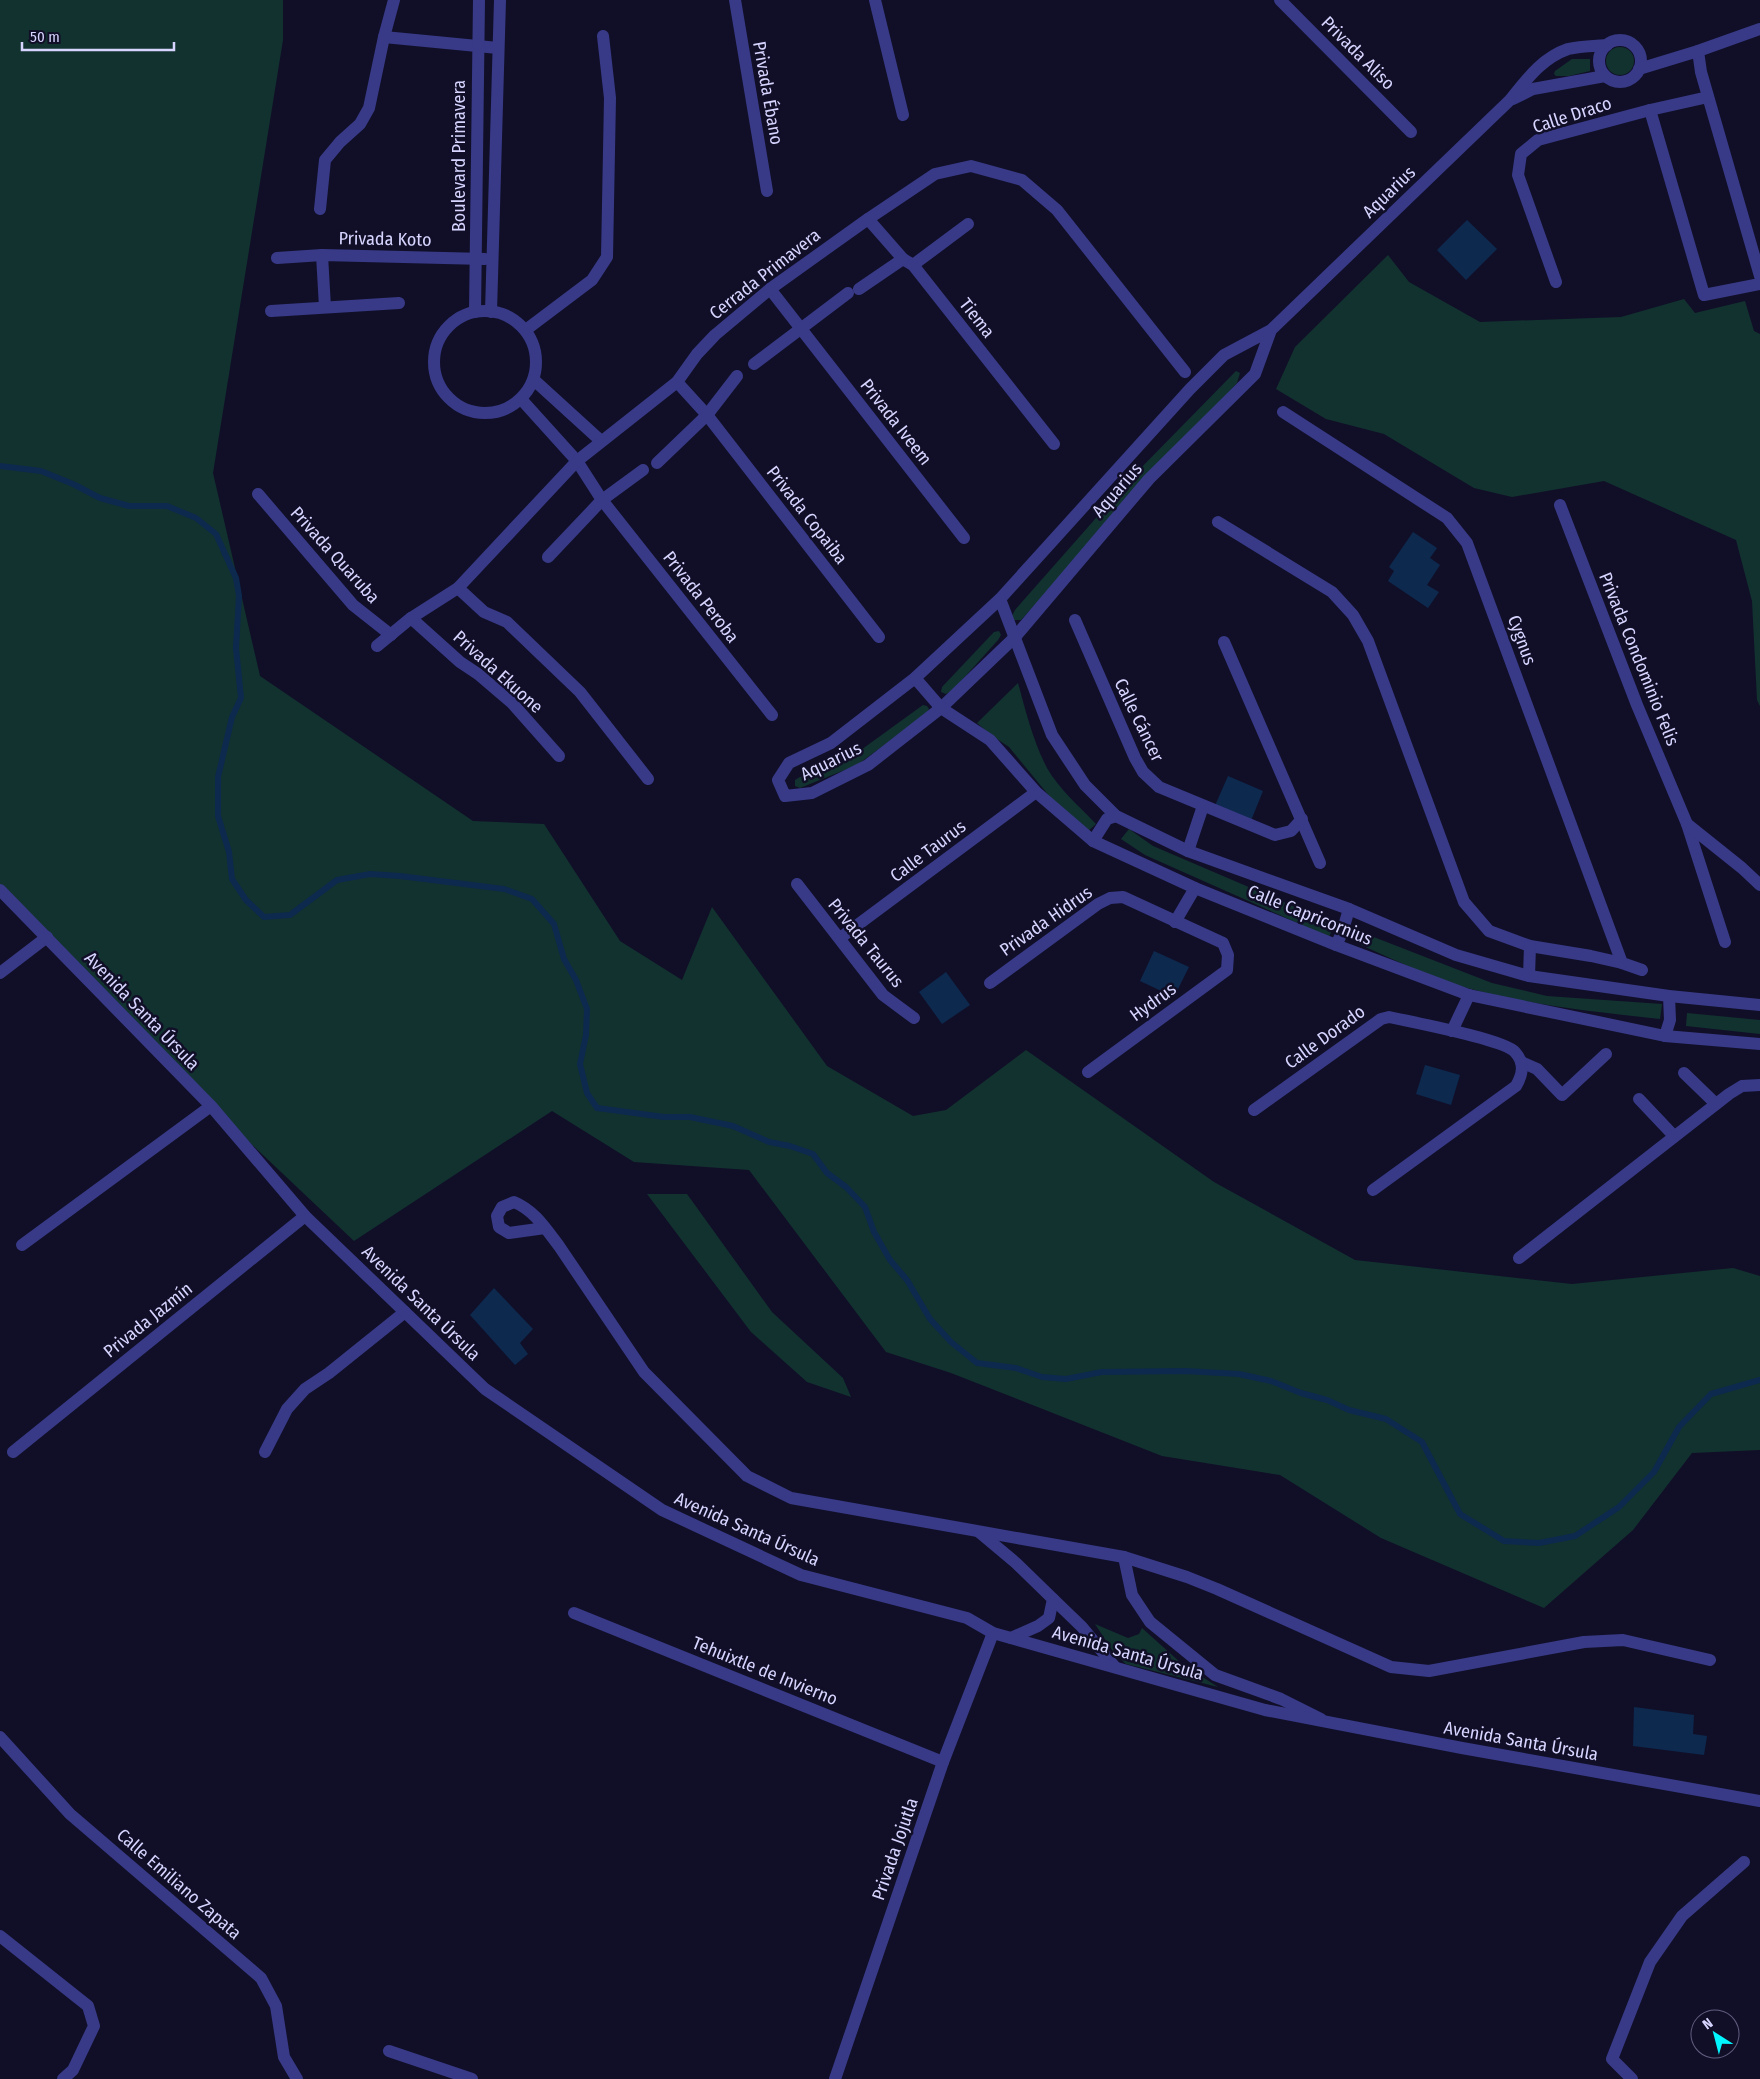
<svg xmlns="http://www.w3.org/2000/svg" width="1760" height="2079" viewBox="0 0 1760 2079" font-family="'Fira Sans Condensed',sans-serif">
<rect width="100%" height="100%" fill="#110f28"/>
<g fill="#12322f">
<path d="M 0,0 L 283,0 L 283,40 L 213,473 L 260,676 L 473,821 L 544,824 L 620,941 L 682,980 L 712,907 L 827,1066 L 913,1116 L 946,1110 L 1026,1050 L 1214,1182 L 1355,1260 L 1572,1284 L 1733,1268 L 1760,1276 L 1760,1450 L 1692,1453 L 1633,1530 L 1544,1608 L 1381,1538 L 1280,1475 L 1162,1456 L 951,1373 L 886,1352 L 749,1170 L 634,1162 L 552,1111 L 354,1241 L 211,1106 L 0,893 Z"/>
<circle cx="1620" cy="61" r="14"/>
<path d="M 1572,59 L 1590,59 L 1590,71 L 1569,76 L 1556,76 L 1554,74 L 1555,71 Z"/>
<path d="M 1388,255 L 1409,282 L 1480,322 L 1621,317 L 1684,299 L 1695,313 L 1745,301 L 1754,331 L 1760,334 L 1760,706 L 1757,700 L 1752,601 L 1736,540 L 1604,481 L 1512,497 L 1474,488 L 1384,434 L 1326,419 L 1276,389 L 1295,347 Z"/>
<path d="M 1236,371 L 1240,373 L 1237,383 L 1021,620 L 1014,620 L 1012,616 L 1015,610 L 1133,476 Z"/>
<path d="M 999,631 L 1001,635 L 998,640 L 953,690 L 946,694 L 941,692 L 942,687 L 994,632 Z"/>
<path d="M 1018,683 C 1026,712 1033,741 1047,768 C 1059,789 1079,806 1096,824 L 1086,833 L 1055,803 L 1009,747 L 991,735 L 977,723 Z"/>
<path d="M 923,705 L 927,706 L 929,709 L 926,714 L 857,765 L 800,788 L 795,786 L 795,780 L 800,777 L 854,755 Z"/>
<path d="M 1129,829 L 1153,846 L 1335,924 L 1329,937 L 1145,855 L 1121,839 Z"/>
<path d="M 1366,934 L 1492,983 L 1547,996 L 1662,1004 L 1660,1019 C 1597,1012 1533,1006 1471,989 C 1433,979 1397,961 1361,945 Z"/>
<path d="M 1687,1013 L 1760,1020 L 1760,1034 L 1686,1026 Z"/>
<path d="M 647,1194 L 687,1194 L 772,1312 L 843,1378 L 851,1397 L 807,1382 L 751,1332 Z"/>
<path d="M 1095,1624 L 1128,1638 L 1139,1634 L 1142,1628 L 1182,1664 L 1218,1687 L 1126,1664 L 1114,1653 Z"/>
</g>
<g fill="#0d294e">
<path d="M 1467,220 L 1497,249 L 1466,280 L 1437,250 Z"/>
<path d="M 1413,532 L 1437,548 L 1430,558 L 1440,565 L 1427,585 L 1439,592 L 1428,608 L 1388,581 L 1394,571 L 1389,567 Z"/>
<path d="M 1228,776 L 1263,791 L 1250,823 L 1214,808 Z"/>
<path d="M 1154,951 L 1189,967 L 1174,997 L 1140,981 Z"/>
<path d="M 946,972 L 970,1005 L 942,1024 L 919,992 Z"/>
<path d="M 1425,1065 L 1460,1075 L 1451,1105 L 1416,1094 Z"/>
<path d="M 494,1288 L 533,1329 L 520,1343 L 528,1354 L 515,1365 L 470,1315 Z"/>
<path d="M 1634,1707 L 1694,1715 L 1693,1734 L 1707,1736 L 1704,1755 L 1633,1746 Z"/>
</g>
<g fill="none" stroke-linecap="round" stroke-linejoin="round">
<path stroke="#0d294e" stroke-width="6" d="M 0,466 L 41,471 L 73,484 L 100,498 L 129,506 L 167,506 L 196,518 L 216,534 L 236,578 L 239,596 L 236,648 L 241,698 L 232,717 L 218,777 L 218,816 L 229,852 L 232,879 L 246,900 L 264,917 L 290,915 L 337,880 L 370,874 L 400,876 L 504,889 L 532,899 L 554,924 L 564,959 L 576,980 L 587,1009 L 586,1035 L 580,1064 L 587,1093 L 597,1108 L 664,1117 L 690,1117 L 733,1126 L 769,1142 L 790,1146 L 813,1154 L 827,1173 L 846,1187 L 865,1207 L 874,1232 L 890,1260 L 907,1280 L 930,1319 L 951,1342 L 977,1363 L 1016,1368 L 1042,1377 L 1066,1379 L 1102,1372 L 1185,1371 L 1239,1374 L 1271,1381 L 1301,1393 L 1327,1400 L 1349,1410 L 1386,1419 L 1422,1442 L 1460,1514 L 1504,1541 L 1539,1543 L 1575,1536 L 1619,1507 L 1654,1472 L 1679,1427 L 1711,1394 L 1760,1380"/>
<g stroke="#383a88" stroke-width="12">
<path d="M 735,0 L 767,191"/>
<path d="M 875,0 L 903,115"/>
<path d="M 1280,0 L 1411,132"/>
<path d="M 384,37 L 498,48"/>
<circle cx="1620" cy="61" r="21"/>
<path d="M 1698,51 L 1701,72 L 1760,276"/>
<path d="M 1639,69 L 1698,51 L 1760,29"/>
<path d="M 1513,99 L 1533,89 L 1605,76"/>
<path d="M 1650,110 L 1704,295 L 1760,284"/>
<path d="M 320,209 L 325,160 L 340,142 L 360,124 L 369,108 L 384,37 L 394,0"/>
<path d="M 868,219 L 903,259 L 913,265 L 1054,444"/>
<path d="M 322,255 L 325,307"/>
<path d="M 277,258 L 322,255 L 485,259"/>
<path d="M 913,265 L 968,224"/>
<path d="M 1556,282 L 1518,175 L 1521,154 L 1538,140 L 1650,110 L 1708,97"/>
<path d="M 770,289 L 964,538"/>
<path d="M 859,289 L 903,259"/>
<circle cx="485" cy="362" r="51"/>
<path d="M 271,311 L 399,303"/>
<path d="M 475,312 L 479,0"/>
<path d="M 491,312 L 500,0"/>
<path d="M 527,329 L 592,280 L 607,257 L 610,98 L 603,36"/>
<path d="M 1271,330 L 1255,374 L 1149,479 L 1015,637 L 941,708 L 868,765 L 812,793 L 785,796 L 778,780 L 789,763 L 831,743 L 915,678 L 1000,599 L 1190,389 L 1224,355 L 1271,330 L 1510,100 C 1527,79 1542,58 1568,49 C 1580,46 1595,46 1607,45"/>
<path d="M 754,364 L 848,293"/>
<path d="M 534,380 L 601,441"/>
<path d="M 677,382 L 707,415 L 879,637"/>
<path d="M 521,399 L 577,461 L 602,500 L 772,715"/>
<path d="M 1283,412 L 1447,518 L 1467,543 L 1622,963 L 1642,970"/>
<path d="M 657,463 L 707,415 L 737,376"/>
<path d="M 258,494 L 353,605 L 391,635"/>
<path d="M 1560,505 L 1637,705 L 1687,824 L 1725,942"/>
<path d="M 1218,522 L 1332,592 L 1353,615 L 1368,641 L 1464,902 L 1489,931 L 1530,946 L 1591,956 L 1622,963"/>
<path d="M 548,557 L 602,500 L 643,470"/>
<path d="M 458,588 L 484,612 L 507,622 L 580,692 L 648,779"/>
<path d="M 1000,599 L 1052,735 L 1085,785 L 1116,816 L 1188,851 L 1349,909 L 1456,955 L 1529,976 L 1669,996 L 1760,1005"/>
<path d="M 411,618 L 460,662 L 478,674 L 512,703 L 559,756"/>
<path d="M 1075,620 L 1135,758 L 1143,772 L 1159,787 L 1275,835 L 1291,831 L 1302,819"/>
<path d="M 1224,642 L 1320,863"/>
<path d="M 377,646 L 411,618 L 458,588 L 577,461 L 677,382 L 697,354 L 715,335 L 770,289 L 868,219 L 935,174 L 971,166 L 1022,180 L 1057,210 L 1185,372"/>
<path d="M 915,678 L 941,708 L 990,740 L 1036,792 L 1093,841 L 1195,888 L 1336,945 L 1469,995 L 1665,1036 L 1760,1044"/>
<path d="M 1687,824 L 1742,868 L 1760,885"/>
<path d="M 1093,841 L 1107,819 L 1116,816"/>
<path d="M 1188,851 L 1203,806"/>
<path d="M 797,884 L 883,995 L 914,1018"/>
<path d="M 1175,922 L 1195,888"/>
<path d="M 840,938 L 1036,792"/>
<path d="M 1336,945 L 1342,933 L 1349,909"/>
<path d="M 0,973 L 47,937"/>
<path d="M 1529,976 L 1530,946"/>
<path d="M 990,983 L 1098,904 L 1110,898 L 1123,897 L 1223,943 L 1228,955 L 1227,970 L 1088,1072"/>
<path d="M 1452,1031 L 1469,995"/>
<path d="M 1665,1036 L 1670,1020 L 1669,996"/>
<path d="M 1521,1062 L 1537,1069 L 1562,1095 L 1606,1054"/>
<path d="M 1684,1073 L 1716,1104"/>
<path d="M 1639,1099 L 1674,1136"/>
<path d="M 1254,1110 L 1381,1019 L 1389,1017 C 1411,1022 1503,1039 1515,1052 C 1525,1063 1523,1074 1516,1086 L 1373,1190"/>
<path d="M 545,1228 L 509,1233 L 499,1227 L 497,1216 L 502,1207 L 514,1202 C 534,1210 546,1229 559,1246 L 644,1372 L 747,1476 L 791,1498 L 1124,1557 L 1187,1577 L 1217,1589 L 1391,1667 L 1429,1671 L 1584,1642 L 1623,1640 L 1710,1660"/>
<path d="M 22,1245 L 211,1106"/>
<path d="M 1519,1258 L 1729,1094 L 1742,1086 L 1760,1085"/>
<path d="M 13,1452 L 305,1216"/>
<path d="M 265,1452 L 287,1409 L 305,1389 L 329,1373 L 405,1312"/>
<path d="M 979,1532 L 1016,1563 L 1053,1599 L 1049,1618 L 1038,1626 L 1011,1638"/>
<path d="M 1124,1557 L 1132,1595 L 1150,1622 L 1215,1675 L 1281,1699 L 1321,1719"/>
<path d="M 1053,1599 L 1082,1627 L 1115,1667"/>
<path d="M 574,1613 L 943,1762"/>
<path d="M 0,1737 L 70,1814 L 261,1978 L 276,2006 L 284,2057 L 297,2079"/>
<path d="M 0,1936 L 88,2006 L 94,2026 L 73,2070 L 63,2079"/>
<path d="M 389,2051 L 472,2079"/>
<path d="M 835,2079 L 943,1762 L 993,1633"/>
<path d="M 1632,2079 L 1612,2059 L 1650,1962 L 1682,1916 L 1744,1862"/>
</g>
<path stroke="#383a88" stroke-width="12" d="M 0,890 L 211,1106 L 305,1216 L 485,1389 L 662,1510 L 801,1575 L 967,1618 L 993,1633 L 1265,1710 L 1462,1748 L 1760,1801"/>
</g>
<g text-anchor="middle" stroke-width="5" stroke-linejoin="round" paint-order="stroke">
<g font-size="18" fill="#d7d5ff" stroke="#110f28">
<text transform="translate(1358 53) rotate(45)" y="6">Privada Aliso</text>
<text transform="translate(768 93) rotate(80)" y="6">Privada Ébano</text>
<text transform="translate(1572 115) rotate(-18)" y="6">Calle Draco</text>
<text transform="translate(459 156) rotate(-90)" y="6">Boulevard Primavera</text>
<text transform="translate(1389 192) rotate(-44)" y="6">Aquarius</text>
<text transform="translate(385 239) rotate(1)" y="6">Privada Koto</text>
<text transform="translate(765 274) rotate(-38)" y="6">Cerrada Primavera</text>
<text transform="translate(977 318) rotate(52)" y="6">Tiema</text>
<text transform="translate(896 422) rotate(52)" y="6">Privada Iveem</text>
<text transform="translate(1117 490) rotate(-49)" y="6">Aquarius</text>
<text transform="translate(807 515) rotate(52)" y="6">Privada Copaiba</text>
<text transform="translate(335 555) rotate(48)" y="6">Privada Quaruba</text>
<text transform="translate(701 597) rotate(52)" y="6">Privada Peroba</text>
<text transform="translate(1522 640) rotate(70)" y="6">Cygnus</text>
<text transform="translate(1639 659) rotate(68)" y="6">Privada Condominio Felis</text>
<text transform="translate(498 672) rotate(42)" y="6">Privada Ekuone</text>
<text transform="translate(1139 720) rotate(64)" y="6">Calle Cáncer</text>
<text transform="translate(831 761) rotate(-26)" y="6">Aquarius</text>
<text transform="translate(928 851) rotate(-37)" y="6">Calle Taurus</text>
<text transform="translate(1310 915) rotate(22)" y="6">Calle Capricornius</text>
<text transform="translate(1046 921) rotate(-35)" y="6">Privada Hidrus</text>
<text transform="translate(866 943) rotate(51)" y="6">Privada Taurus</text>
<text transform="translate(1153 1002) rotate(-36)" y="6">Hydrus</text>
<text transform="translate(142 1011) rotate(46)" y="6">Avenida Santa Úrsula</text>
<text transform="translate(1325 1037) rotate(-36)" y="6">Calle Dorado</text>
<text transform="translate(421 1303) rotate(44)" y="6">Avenida Santa Úrsula</text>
<text transform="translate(148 1320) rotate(-39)" y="6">Privada Jazmín</text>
<text transform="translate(747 1529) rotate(24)" y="6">Avenida Santa Úrsula</text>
<text transform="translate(1128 1653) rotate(16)" y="6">Avenida Santa Úrsula</text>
<text transform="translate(765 1671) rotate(22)" y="6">Tehuixtle de Invierno</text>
<text transform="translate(1521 1741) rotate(10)" y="6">Avenida Santa Úrsula</text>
<text transform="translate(895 1849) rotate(-71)" y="6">Privada Jojutla</text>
<text transform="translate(179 1884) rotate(41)" y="6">Calle Emiliano Zapata</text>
</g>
</g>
<g transform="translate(1715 2034) rotate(324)"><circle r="24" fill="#110f28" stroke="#605e7e"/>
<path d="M0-4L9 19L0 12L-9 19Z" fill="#01f6ff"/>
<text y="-8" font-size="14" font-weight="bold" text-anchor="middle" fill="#d7d5ff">N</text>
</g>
<path d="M22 42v8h152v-8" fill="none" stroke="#d7d5ff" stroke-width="2.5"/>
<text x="30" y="42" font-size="15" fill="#d7d5ff" stroke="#110f28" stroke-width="4" paint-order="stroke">50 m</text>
</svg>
